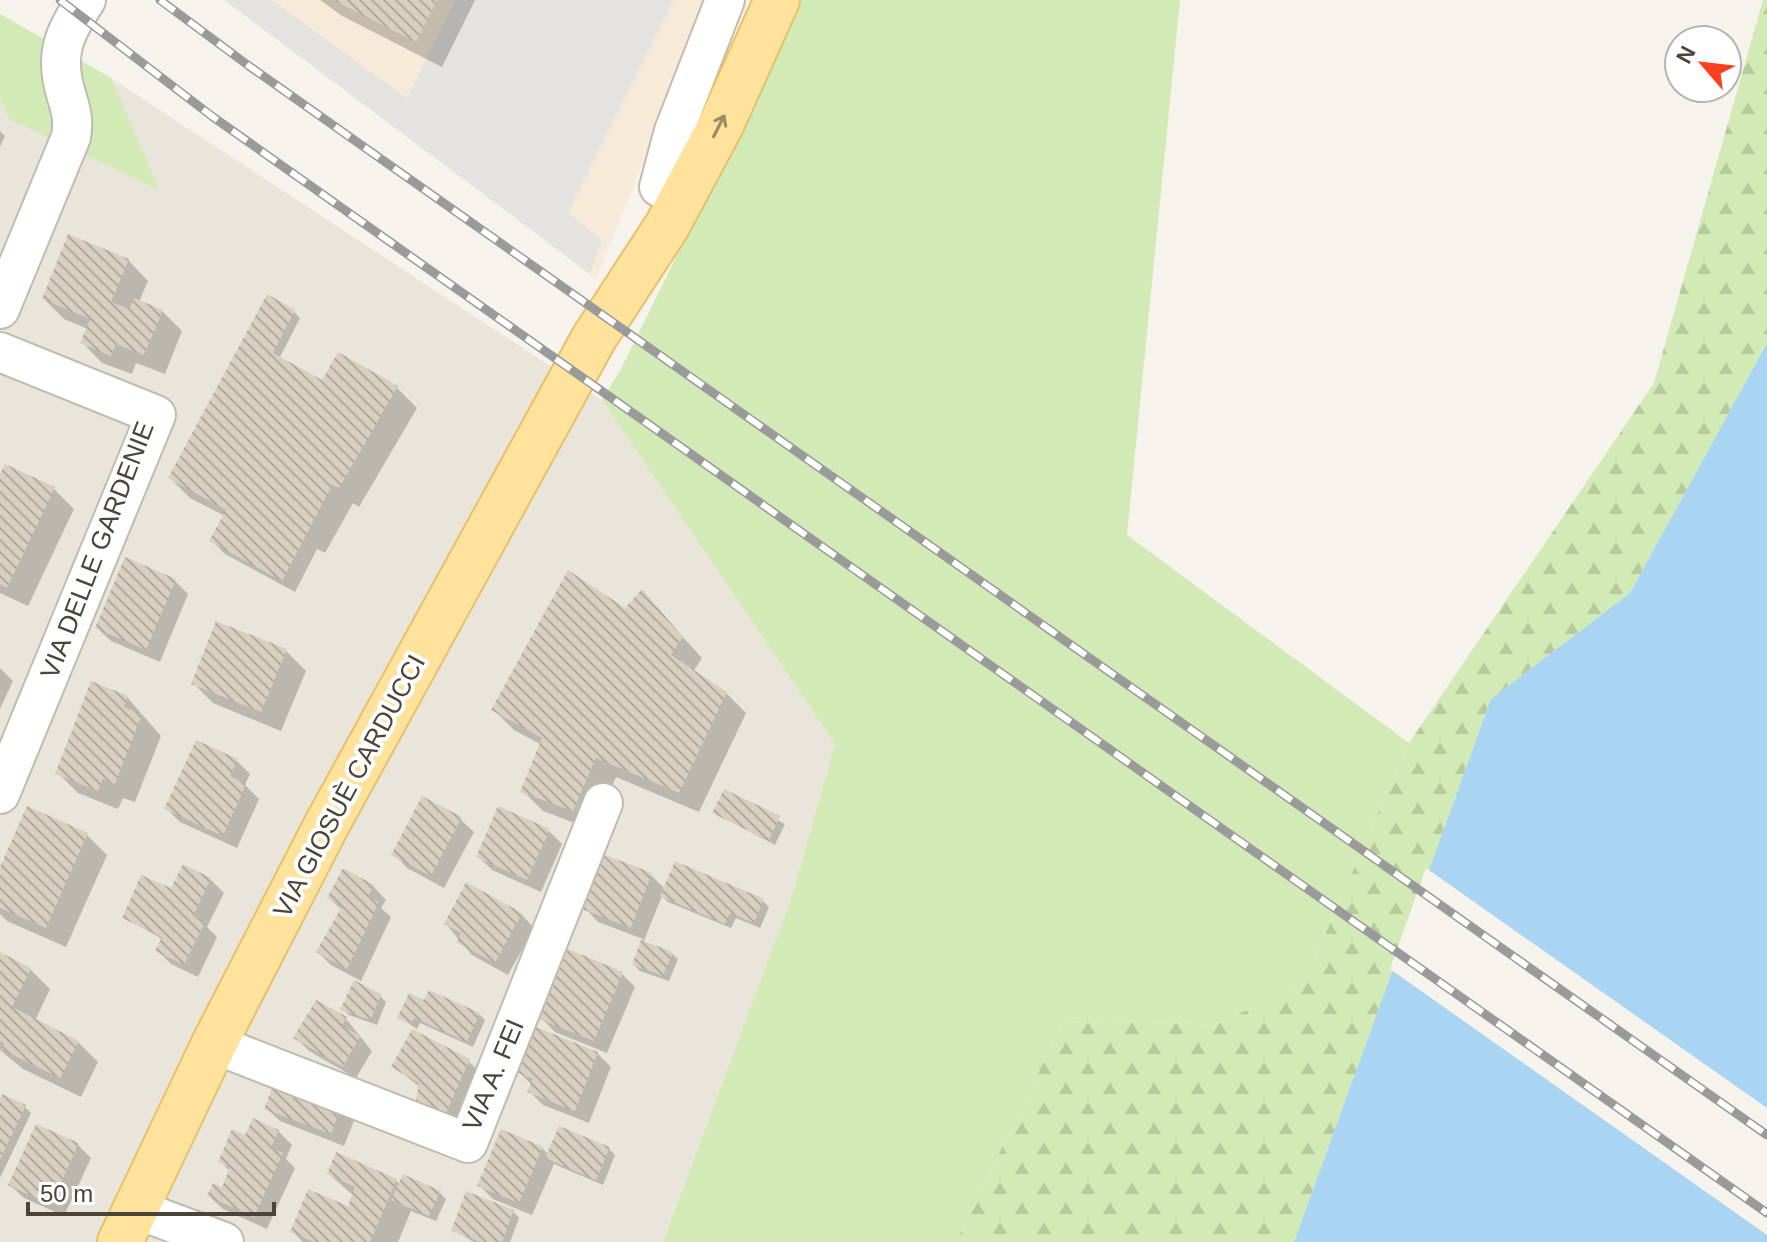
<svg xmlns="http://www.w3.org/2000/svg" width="1767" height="1242" viewBox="0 0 1767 1242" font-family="Arial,sans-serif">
<defs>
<pattern id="forest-firs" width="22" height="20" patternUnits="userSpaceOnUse" patternTransform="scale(2)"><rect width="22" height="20" fill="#d2eab5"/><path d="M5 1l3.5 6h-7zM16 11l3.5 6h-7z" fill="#b6ca9c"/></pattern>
<pattern id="building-back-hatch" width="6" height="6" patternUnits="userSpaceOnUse" patternTransform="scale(2)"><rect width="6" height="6" fill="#d8cfc1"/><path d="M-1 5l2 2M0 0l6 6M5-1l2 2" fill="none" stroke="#b1aa9e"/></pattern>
</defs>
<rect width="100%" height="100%" fill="#f6f3ec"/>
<path fill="#eae5da" d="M 0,14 L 111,78 L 602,400 L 835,744 L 791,899 L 663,1242 L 0,1242 Z"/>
<path fill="#f7ead8" d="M 229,0 L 709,0 L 596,279 Z"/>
<g fill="#d2eab5">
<path d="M 797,0 L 1180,0 L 1127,535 L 1409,743 L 1303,985 L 1214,1025 L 1065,1018 L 956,1242 L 663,1242 L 791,899 L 835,744 L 602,400 L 622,367 L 770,66 Z"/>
<path d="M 0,14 L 111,78 L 159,190 L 10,119 L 0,98 Z"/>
</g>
<path fill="url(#forest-firs)" d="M 1763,0 L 1767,0 L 1767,343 L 1630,593 L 1491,699 L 1294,1242 L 956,1242 L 1065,1018 L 1214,1025 L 1303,985 L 1409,743 L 1654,383 Z"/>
<path fill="#e5e3e0" d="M 224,0 L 272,0 L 407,98 L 455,0 L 674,0 L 568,213 L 602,240 L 590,274 Z"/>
<path fill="#a9d4f2" d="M 1767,343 L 1767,1242 L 1294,1242 L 1491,699 L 1630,593 Z"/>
<path fill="#f6f3ec" d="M 1426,868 L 1767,1108 L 1767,1235 L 1390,969 Z"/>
<g fill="#0003">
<path d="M 320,0 L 475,0 L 442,67 L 342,16 Z"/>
<path d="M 0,131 L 5,136 L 0,147 Z"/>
<path d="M 128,260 L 148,281 L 139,302 L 162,311 L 182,331 L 165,374 L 136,363 L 132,374 L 102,363 L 82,342 L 88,329 L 64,319 L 44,299 Z"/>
<path d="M 294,312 L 300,318 L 279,359 L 322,382 L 339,354 L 397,388 L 417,408 L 359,507 L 353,503 L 325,553 L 317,549 L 295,592 L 225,554 L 212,541 L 225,516 L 190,498 L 170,478 Z"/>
<path d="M 0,479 L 54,489 L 74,509 L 28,606 L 0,593 Z"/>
<path d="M 175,581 L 188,594 L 160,662 L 111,641 L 97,628 Z"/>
<path d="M 642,592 L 702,658 L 693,672 L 726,693 L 746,713 L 699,812 L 616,777 L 593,830 L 543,811 L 523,791 L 542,745 L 514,730 L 494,710 L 626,611 Z"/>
<path d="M 286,651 L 306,671 L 281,731 L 213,703 L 193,683 Z"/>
<path d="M 0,668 L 13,681 L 0,709 Z"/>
<path d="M 127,697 L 161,736 L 135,802 L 123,798 L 118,809 L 78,793 L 58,773 Z"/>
<path d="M 237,761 L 250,774 L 245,785 L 259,799 L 237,848 L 180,822 L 167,809 Z"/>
<path d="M 725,792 L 785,824 L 775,845 L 715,813 Z"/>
<path d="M 460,819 L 474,832 L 444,888 L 407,868 L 394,854 Z"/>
<path d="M 549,831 L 562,844 L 541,892 L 492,870 L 478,856 Z"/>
<path d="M 87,835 L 107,855 L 66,947 L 7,921 L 0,914 L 0,872 Z"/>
<path d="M 605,856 L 651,875 L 665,889 L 763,901 L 769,907 L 760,928 L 736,918 L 731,928 L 668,902 L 662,896 L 643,943 L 671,953 L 678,959 L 669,981 L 640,971 L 634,965 L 643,939 L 598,922 L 585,908 Z"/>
<path d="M 210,879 L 224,893 L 207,927 L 217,937 L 198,977 L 171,964 L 158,951 L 162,941 L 159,937 L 124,918 L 172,891 Z"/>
<path d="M 373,886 L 386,900 L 381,908 L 391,917 L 361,981 L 331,965 L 318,952 L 342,910 L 329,898 Z"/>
<path d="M 521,914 L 534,928 L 508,975 L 472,955 L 446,924 Z"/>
<path d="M 0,954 L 30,969 L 50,989 L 35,1021 L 78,1042 L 98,1062 L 81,1097 L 23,1069 L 0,1050 Z"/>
<path d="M 622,974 L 635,987 L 607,1053 L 555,1032 L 541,1018 Z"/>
<path d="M 380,996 L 386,1002 L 377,1025 L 349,1015 L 342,1009 Z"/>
<path d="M 317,1002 L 346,1019 L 372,1051 L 356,1078 L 309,1051 L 296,1038 Z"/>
<path d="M 425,1002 L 479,1014 L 485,1020 L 473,1047 L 420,1023 L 417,1029 L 400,1018 Z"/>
<path d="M 597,1053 L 611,1067 L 589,1123 L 543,1105 L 530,1092 L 532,1085 L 520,1073 Z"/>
<path d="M 468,1061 L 482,1074 L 459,1128 L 420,1087 L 393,1066 Z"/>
<path d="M 277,1080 L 355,1118 L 344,1146 L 280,1121 L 266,1108 Z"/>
<path d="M 0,1104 L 25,1107 L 31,1113 L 0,1178 Z"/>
<path d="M 560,1129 L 609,1149 L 615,1155 L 603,1185 L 554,1164 L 532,1215 L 493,1199 L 480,1186 L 542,1148 L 549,1155 Z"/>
<path d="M 278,1131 L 292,1145 L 286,1159 L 295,1168 L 267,1229 L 223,1209 L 209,1196 L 223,1190 L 231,1172 L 220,1161 L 246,1137 Z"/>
<path d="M 78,1145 L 91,1158 L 64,1216 L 24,1198 L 10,1185 Z"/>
<path d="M 329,1174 L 396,1180 L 400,1185 L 440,1193 L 446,1199 L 436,1221 L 411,1211 L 398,1242 L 303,1242 L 292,1231 L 349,1209 L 354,1196 Z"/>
<path d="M 513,1211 L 519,1218 L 510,1242 L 474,1242 L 453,1230 Z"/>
</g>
<g fill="url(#building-back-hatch)">
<path d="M 333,0 L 437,0 L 416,42 Z"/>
<path d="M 68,234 L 129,259 L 111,302 L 129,309 L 134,298 L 163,310 L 144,355 L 116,344 L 111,356 L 80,343 L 90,319 L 42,299 Z"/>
<path d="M 267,294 L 295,310 L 273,353 L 322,380 L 338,352 L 398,386 L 339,488 L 332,485 L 282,581 L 209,541 L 226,510 L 168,478 Z"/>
<path d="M 5,464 L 55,487 L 7,588 L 0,584 L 0,474 Z"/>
<path d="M 125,557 L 176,579 L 146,650 L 95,628 Z"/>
<path d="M 568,570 L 625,608 L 642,589 L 683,637 L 671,655 L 727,692 L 679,793 L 596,758 L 573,811 L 520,792 L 542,738 L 491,710 Z"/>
<path d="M 216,621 L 287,649 L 261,712 L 191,684 Z"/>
<path d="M 91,681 L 128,696 L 124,707 L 142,714 L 115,784 L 103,779 L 98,791 L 55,774 Z"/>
<path d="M 196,740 L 238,759 L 230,776 L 246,784 L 223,836 L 164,809 Z"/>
<path d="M 724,789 L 780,816 L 769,841 L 712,813 Z"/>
<path d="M 422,796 L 462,817 L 431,876 L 391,855 Z"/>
<path d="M 27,806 L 88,833 L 46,928 L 0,908 L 0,867 Z"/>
<path d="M 498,806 L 550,829 L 527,880 L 476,857 Z"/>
<path d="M 603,854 L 652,873 L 631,928 L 582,909 Z"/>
<path d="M 675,861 L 764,899 L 754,923 L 730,913 L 725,924 L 660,896 Z"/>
<path d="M 183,864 L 211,878 L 193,916 L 205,922 L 184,965 L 155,951 L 162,937 L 122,918 L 141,875 L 171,888 Z"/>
<path d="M 343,868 L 374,885 L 368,897 L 379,902 L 347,969 L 316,952 L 342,906 L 327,898 Z"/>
<path d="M 466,882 L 522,913 L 495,963 L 456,942 L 461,933 L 444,924 Z"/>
<path d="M 641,940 L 673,952 L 663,976 L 632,965 Z"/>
<path d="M 568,949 L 623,972 L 594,1041 L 539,1019 Z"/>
<path d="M 0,952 L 31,968 L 12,1007 L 79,1041 L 60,1078 L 1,1049 L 4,1043 L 0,1041 Z"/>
<path d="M 354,980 L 381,994 L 371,1020 L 340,1010 Z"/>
<path d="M 429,990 L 480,1013 L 467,1042 L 414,1018 L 410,1024 L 397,1018 L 409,993 L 424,1000 Z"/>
<path d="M 316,1000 L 347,1017 L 342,1026 L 360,1036 L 343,1067 L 293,1038 Z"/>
<path d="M 536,1027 L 598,1052 L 575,1111 L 527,1092 L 533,1079 L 518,1073 Z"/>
<path d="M 412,1029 L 470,1059 L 445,1116 L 415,1105 L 419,1083 L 391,1067 Z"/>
<path d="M 276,1078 L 342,1103 L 331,1134 L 264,1109 Z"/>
<path d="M 2,1094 L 26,1105 L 0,1160 L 0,1099 Z"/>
<path d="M 253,1118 L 279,1130 L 271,1148 L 283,1153 L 254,1217 L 207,1196 L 213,1183 L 222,1187 L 230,1167 L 218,1162 L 232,1129 L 245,1135 Z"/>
<path d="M 36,1124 L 79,1143 L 51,1205 L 8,1185 Z"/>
<path d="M 559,1126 L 610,1147 L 596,1180 L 545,1158 Z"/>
<path d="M 501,1129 L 543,1147 L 519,1203 L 477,1186 Z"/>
<path d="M 336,1152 L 397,1179 L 370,1242 L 314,1242 L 290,1232 L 308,1189 L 348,1206 L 355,1187 L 327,1174 Z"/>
<path d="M 403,1174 L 441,1191 L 429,1216 L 391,1200 Z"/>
<path d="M 466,1191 L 514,1210 L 502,1242 L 480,1242 L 451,1231 Z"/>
</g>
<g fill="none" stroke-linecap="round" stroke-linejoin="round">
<defs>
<g id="minor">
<path d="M 659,187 L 674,131 L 725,0"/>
<path d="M 0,309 L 71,137 C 74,120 71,110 66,94 C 54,54 64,33 86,0"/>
<path d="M 0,352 L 156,415 L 0,794"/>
<path d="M 214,1044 L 468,1143 L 603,803"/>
<path d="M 136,1209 L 224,1242"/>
</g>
<path id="major" d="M 120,1242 L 214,1044 L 326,826 L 594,338 L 667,226 L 721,125 L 777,0"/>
</defs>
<use href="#minor" stroke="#c2bbae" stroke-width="42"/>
<use href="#major" stroke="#e6c16a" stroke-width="48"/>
<use href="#minor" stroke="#fff" stroke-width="38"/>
<use href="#major" stroke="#ffe39c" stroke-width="44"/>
<defs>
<g id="rail">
<path d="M 60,0 L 213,117 L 1767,1213"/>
<path d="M 160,0 L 249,66 L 1767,1135"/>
</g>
</defs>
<use href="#rail" stroke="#9a9a9a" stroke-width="9"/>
<use href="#rail" stroke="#fff" stroke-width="6" stroke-dasharray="18" stroke-linecap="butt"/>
</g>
<defs><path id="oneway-shaft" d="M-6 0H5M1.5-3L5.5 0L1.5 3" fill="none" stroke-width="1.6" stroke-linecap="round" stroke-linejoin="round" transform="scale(2)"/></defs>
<use stroke="#9c8c66" href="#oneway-shaft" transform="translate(719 126) rotate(-63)"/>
<g text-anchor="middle" stroke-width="8" stroke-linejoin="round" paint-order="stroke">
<g font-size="26" fill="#4b4439" stroke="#fff">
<text transform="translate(97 550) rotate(-69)" y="9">VIA DELLE GARDENIE</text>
<text transform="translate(349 786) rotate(-62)" y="9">VIA GIOSUÈ CARDUCCI</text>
<text transform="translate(493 1075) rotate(-67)" y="9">VIA A. FEI</text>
</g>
</g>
<g transform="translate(1703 64) rotate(298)"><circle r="38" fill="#ffffff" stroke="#b7b4b0" stroke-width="2"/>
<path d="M0-6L14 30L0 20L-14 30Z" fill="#fc3f1d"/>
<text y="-12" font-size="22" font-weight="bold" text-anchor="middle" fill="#4b4439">N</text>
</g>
<path d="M28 1202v12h246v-12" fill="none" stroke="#4b4439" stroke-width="4"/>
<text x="40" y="1202" font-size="24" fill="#4b4439" stroke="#ffffff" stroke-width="6" paint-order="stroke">50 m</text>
</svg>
